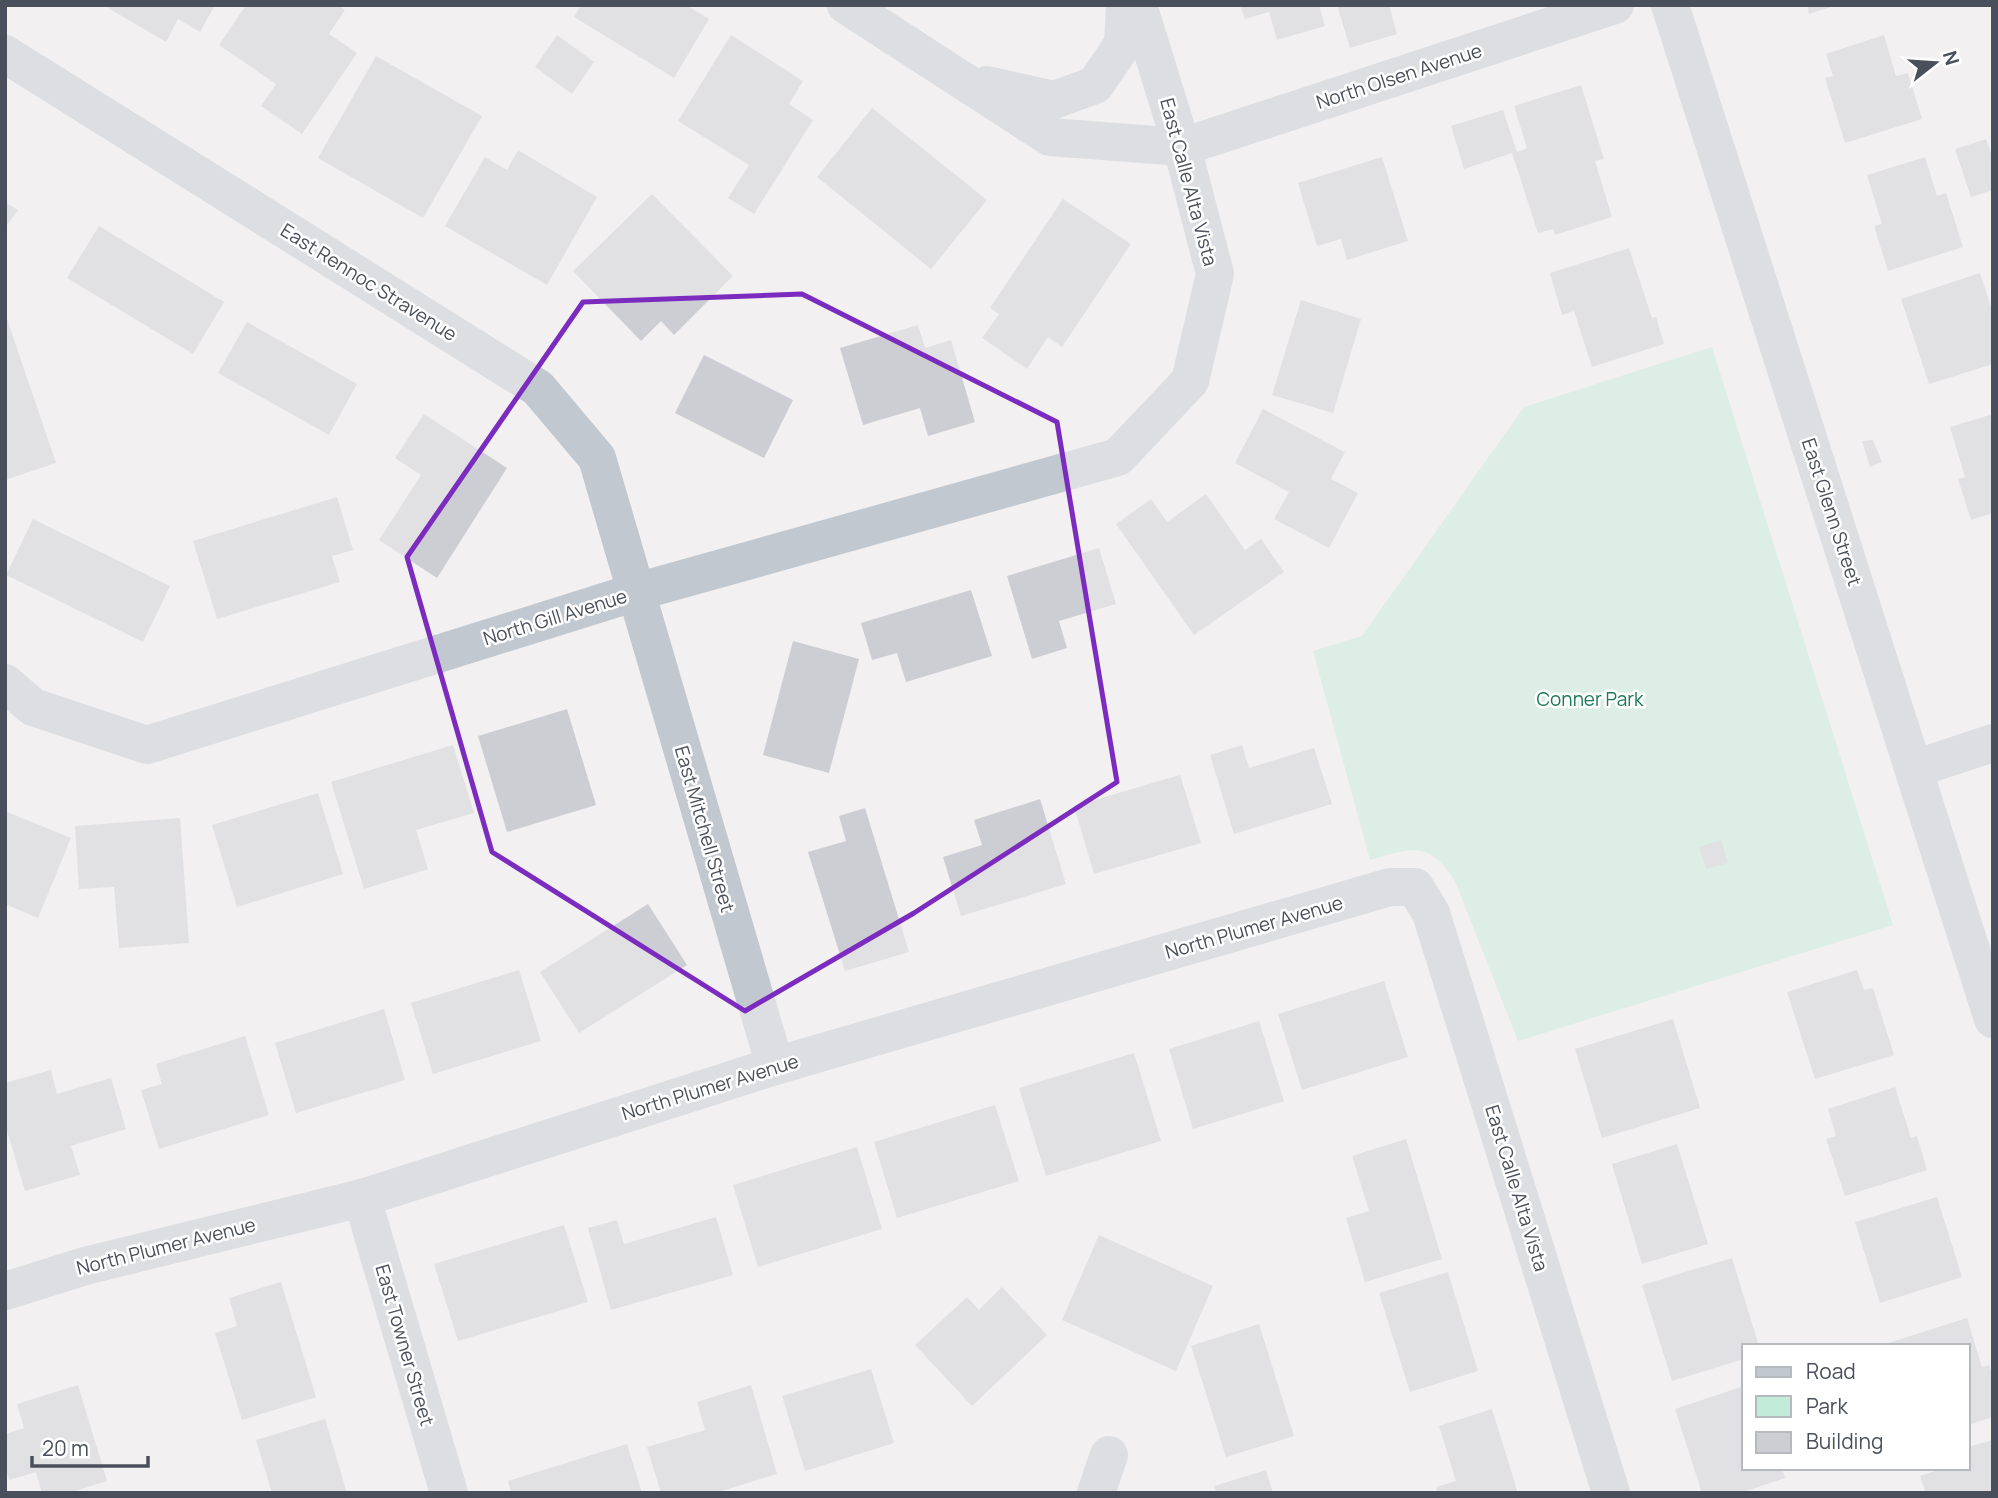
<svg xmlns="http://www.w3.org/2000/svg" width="1998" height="1498" viewBox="0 0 1998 1498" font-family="Manrope,sans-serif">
<rect width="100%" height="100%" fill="#f2f0f0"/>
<path fill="#c2ecd9" d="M 1712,347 L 1893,925 L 1518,1041 L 1455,881 C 1428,840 1412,848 1370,860 L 1313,651 L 1362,636 L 1524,407 Z"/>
<g fill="#cdced4">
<path d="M 109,5 L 215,5 L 200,32 L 178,19 L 166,42 L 108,8 Z"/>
<path d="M 246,5 L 338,5 L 345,10 L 329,34 L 357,53 L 302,134 L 261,106 L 276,84 L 219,45 Z"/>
<path d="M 581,5 L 686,5 L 709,19 L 674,78 L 574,17 Z"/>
<path d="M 1240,5 L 1319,5 L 1325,26 L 1277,40 L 1269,12 L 1245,19 Z"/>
<path d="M 1337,5 L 1389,5 L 1397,34 L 1350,48 Z"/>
<path d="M 1807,5 L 1834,5 L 1834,6 L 1809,14 Z"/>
<path d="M 557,35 L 594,62 L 572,94 L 535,67 Z"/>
<path d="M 731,35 L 803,81 L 789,104 L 813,120 L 754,214 L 728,198 L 749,165 L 678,121 Z"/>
<path d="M 1884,35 L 1896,76 L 1908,73 L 1922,119 L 1845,143 L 1825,78 L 1833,76 L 1826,54 Z"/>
<path d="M 376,56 L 482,116 L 423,218 L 318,158 Z"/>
<path d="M 1581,85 L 1604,159 L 1595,161 L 1612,217 L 1555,235 L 1553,229 L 1538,233 L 1512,153 L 1464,169 L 1451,126 L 1503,110 L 1517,152 L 1527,148 L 1514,106 Z"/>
<path d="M 872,108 L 987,200 L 931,269 L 817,177 Z"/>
<path d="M 1986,139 L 1993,159 L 1993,190 L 1971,197 L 1955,149 Z"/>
<path d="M 518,150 L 597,197 L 547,285 L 445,226 L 485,157 L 507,170 Z"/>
<path d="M 1382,157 L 1408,241 L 1347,260 L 1341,239 L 1317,246 L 1298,183 Z"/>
<path d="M 1925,157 L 1937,196 L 1946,193 L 1963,247 L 1888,271 L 1874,226 L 1882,224 L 1867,175 Z"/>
<path d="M 652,194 L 733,276 L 674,335 L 661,321 L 641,341 L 573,271 Z"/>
<path d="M 1063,199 L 1131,244 L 1062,347 L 1048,337 L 1027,369 L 982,338 L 999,314 L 990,308 Z"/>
<path d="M 5,202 L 18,210 L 5,228 Z"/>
<path d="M 99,226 L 224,302 L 193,354 L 67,278 Z"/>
<path d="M 1629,248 L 1652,318 L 1656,317 L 1664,344 L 1592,367 L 1574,311 L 1562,315 L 1550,273 Z"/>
<path d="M 1980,273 L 1993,313 L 1993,364 L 1929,384 L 1901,299 Z"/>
<path d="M 1301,300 L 1361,319 L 1333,413 L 1272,395 Z"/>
<path d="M 5,313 L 56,463 L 5,480 Z"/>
<path d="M 247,322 L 357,384 L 329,435 L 218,373 Z"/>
<path d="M 918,325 L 925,348 L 951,340 L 975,422 L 928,436 L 920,408 L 863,425 L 840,348 Z"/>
<path d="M 704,355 L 793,400 L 764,458 L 675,413 Z"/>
<path d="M 1263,409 L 1345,452 L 1331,479 L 1358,493 L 1329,548 L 1274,519 L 1289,492 L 1235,463 Z"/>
<path d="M 424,414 L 507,468 L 437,578 L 379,540 L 421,475 L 395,458 Z"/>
<path d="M 1993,414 L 1993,513 L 1971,520 L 1958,479 L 1965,477 L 1950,427 Z"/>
<path d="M 1873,440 L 1882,462 L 1870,467 L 1862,441 Z"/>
<path d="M 1206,494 L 1245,550 L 1261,539 L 1284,572 L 1194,635 L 1116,524 L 1151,499 L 1167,522 Z"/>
<path d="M 337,497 L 353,550 L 332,556 L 340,582 L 217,619 L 193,541 Z"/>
<path d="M 33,519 L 170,586 L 143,642 L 6,575 Z"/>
<path d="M 1099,548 L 1116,604 L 1059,621 L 1067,648 L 1032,659 L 1007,576 Z"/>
<path d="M 971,590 L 992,656 L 906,682 L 897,653 L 872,660 L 861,623 Z"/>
<path d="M 793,641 L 859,659 L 829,773 L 763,755 Z"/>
<path d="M 567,709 L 596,805 L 507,832 L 478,736 Z"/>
<path d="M 453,745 L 474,813 L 416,830 L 428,869 L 364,889 L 331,782 Z"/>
<path d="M 1242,745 L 1249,768 L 1314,748 L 1332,804 L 1234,834 L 1210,755 Z"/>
<path d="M 1180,775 L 1201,843 L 1094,874 L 1074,806 Z"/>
<path d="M 318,793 L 343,874 L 237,907 L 212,825 Z"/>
<path d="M 1040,799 L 1066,884 L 961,916 L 943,857 L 982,845 L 974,820 Z"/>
<path d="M 865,808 L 909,952 L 845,971 L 808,852 L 846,841 L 839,816 Z"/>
<path d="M 5,811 L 71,838 L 38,918 L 5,904 Z"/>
<path d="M 180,818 L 189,943 L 119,948 L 114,887 L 79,889 L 75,826 Z"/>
<path d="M 1721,840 L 1728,863 L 1706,869 L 1699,847 Z"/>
<path d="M 648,904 L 687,965 L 579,1033 L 540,972 Z"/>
<path d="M 519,970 L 541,1041 L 433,1074 L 411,1003 Z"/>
<path d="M 1857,970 L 1864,990 L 1873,988 L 1894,1055 L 1815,1079 L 1787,992 Z"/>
<path d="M 1384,981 L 1408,1057 L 1302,1090 L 1278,1014 Z"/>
<path d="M 384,1009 L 405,1080 L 296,1113 L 275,1043 Z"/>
<path d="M 1673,1019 L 1700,1108 L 1602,1138 L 1575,1049 Z"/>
<path d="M 1259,1021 L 1284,1101 L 1193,1129 L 1169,1049 Z"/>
<path d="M 245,1036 L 269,1115 L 159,1149 L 141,1090 L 162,1084 L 156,1064 Z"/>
<path d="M 1134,1053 L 1161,1141 L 1046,1176 L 1019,1088 Z"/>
<path d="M 51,1070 L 57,1094 L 111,1078 L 126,1129 L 71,1146 L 80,1175 L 25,1191 L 5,1124 L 5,1083 Z"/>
<path d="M 1895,1087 L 1911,1138 L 1917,1136 L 1927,1170 L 1845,1196 L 1826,1139 L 1836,1136 L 1828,1109 Z"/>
<path d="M 995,1105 L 1019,1181 L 897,1218 L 874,1142 Z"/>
<path d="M 1406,1139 L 1442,1259 L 1365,1282 L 1346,1218 L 1369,1211 L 1352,1156 Z"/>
<path d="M 1677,1144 L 1708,1244 L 1642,1264 L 1612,1164 Z"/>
<path d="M 857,1147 L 882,1229 L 758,1267 L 733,1185 Z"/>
<path d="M 1937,1197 L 1962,1277 L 1880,1303 L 1855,1222 Z"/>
<path d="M 716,1217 L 733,1275 L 611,1310 L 588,1228 L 617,1220 L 624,1244 Z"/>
<path d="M 564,1225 L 588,1302 L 458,1341 L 434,1264 Z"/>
<path d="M 1099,1235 L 1213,1286 L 1176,1371 L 1062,1320 Z"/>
<path d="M 1732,1258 L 1759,1346 L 1744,1346 L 1744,1359 L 1672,1381 L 1642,1285 Z"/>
<path d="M 1448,1272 L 1478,1371 L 1410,1392 L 1379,1293 Z"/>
<path d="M 281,1282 L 316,1397 L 242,1420 L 215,1333 L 237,1326 L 229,1298 Z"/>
<path d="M 1002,1287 L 1047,1335 L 972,1406 L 915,1345 L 967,1297 L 979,1310 Z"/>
<path d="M 1967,1318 L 1982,1367 L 1989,1365 L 1993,1377 L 1993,1417 L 1968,1425 L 1968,1346 L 1882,1345 Z"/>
<path d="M 1259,1324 L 1294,1436 L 1226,1457 L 1191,1346 Z"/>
<path d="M 871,1369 L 894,1443 L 805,1471 L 782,1396 Z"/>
<path d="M 78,1385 L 107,1481 L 69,1493 L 42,1493 L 36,1472 L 9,1480 L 5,1466 L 5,1434 L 24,1428 L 17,1404 Z"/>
<path d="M 751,1385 L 777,1474 L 715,1493 L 661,1493 L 647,1447 L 705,1430 L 697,1402 Z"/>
<path d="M 1744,1386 L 1744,1468 L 1782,1468 L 1785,1478 L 1740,1493 L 1702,1493 L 1675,1409 Z"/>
<path d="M 1492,1409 L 1518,1493 L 1438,1493 L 1436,1487 L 1456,1481 L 1439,1426 Z"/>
<path d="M 325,1419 L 347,1493 L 272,1493 L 256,1440 Z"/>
<path d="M 1993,1440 L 1993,1493 L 1926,1493 L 1920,1476 L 1944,1468 L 1968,1468 L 1968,1447 Z"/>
<path d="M 627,1444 L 642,1493 L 511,1493 L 508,1481 Z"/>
<path d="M 1266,1470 L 1273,1493 L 1217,1493 L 1214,1486 Z"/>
</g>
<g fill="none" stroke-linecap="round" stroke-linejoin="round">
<g stroke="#c1c8d0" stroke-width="38">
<path d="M 846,5 L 1050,137 L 1182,147 L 1615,5"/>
<path d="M 1670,5 L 1993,1019"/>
<path d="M 5,54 L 538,388 L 597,458 L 775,1066"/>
<path d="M 987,85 L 1054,100 L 1095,85 L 1123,44 L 1125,5"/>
<path d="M 5,683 L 33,707 L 147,745 L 636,592 L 1118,457 L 1190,381 L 1215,274 L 1182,147 L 1138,5"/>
<path d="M 1914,769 L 1993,743"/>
<path d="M 362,1198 L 449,1493"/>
<path d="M 5,1291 L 85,1266 L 362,1198 L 775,1066 L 1390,887 L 1415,887 L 1431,913 L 1611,1493"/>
<path d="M 1096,1493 L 1109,1455"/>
</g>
</g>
<path d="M0 0H1998V1498H0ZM 802,294 L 1057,422 L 1117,782 L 914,913 L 745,1011 L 492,852 L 407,557 L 583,302 Z" fill="#f2f0f0" fill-opacity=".55" fill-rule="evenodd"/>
<path fill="none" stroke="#7b2cbf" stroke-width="5" stroke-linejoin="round" d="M 802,294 L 1057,422 L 1117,782 L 914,913 L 745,1011 L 492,852 L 407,557 L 583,302 Z"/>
<g text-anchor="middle" stroke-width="5" stroke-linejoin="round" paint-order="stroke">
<g font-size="19" fill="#49505c" stroke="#fff">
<text transform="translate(1399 76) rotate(-18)" y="7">North Olsen Avenue</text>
<text transform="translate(1189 182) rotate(75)" y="7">East Calle Alta Vista</text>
<text transform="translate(369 282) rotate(32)" y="7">East Rennoc Stravenue</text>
<text transform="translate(1832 512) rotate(72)" y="7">East Glenn Street</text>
<text transform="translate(555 617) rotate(-17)" y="7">North Gill Avenue</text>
<text transform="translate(705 829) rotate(74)" y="7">East Mitchell Street</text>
<text transform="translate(1254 927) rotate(-16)" y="7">North Plumer Avenue</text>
<text transform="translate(710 1087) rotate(-17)" y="7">North Plumer Avenue</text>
<text transform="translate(1517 1188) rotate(73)" y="7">East Calle Alta Vista</text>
<text transform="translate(166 1246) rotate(-14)" y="7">North Plumer Avenue</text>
<text transform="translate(405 1345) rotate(74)" y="7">East Towner Street</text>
</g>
<g font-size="19" fill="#1e795a" stroke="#fff">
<text x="1590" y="706">Conner Park</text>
</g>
</g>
<rect width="1998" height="1498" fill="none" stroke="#49505c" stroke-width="14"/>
<rect x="1742" y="1344" width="228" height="126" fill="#ffffff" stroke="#b6b9be" stroke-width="2"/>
<rect x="1756" y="1367" width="35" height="10" fill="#c1c8d0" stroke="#b6b9be" stroke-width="2"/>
<text x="1806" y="1379" font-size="21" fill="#49505c">Road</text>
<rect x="1756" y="1396" width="35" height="21" fill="#c2ecd9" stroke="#b6b9be" stroke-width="2"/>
<text x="1806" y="1414" font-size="21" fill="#49505c">Park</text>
<rect x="1756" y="1432" width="35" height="21" fill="#cdced4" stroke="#b6b9be" stroke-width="2"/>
<text x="1806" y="1449" font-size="21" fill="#49505c">Building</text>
<g transform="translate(1935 63) rotate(73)" stroke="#ffffff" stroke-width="5" paint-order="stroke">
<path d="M0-5L12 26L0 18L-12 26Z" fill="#49505c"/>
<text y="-10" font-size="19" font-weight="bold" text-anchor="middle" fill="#49505c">N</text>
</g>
<path d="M32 1456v10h116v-10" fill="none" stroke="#49505c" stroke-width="3.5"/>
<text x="42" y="1456" font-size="21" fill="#49505c" stroke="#ffffff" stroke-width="5" paint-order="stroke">20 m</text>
</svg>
